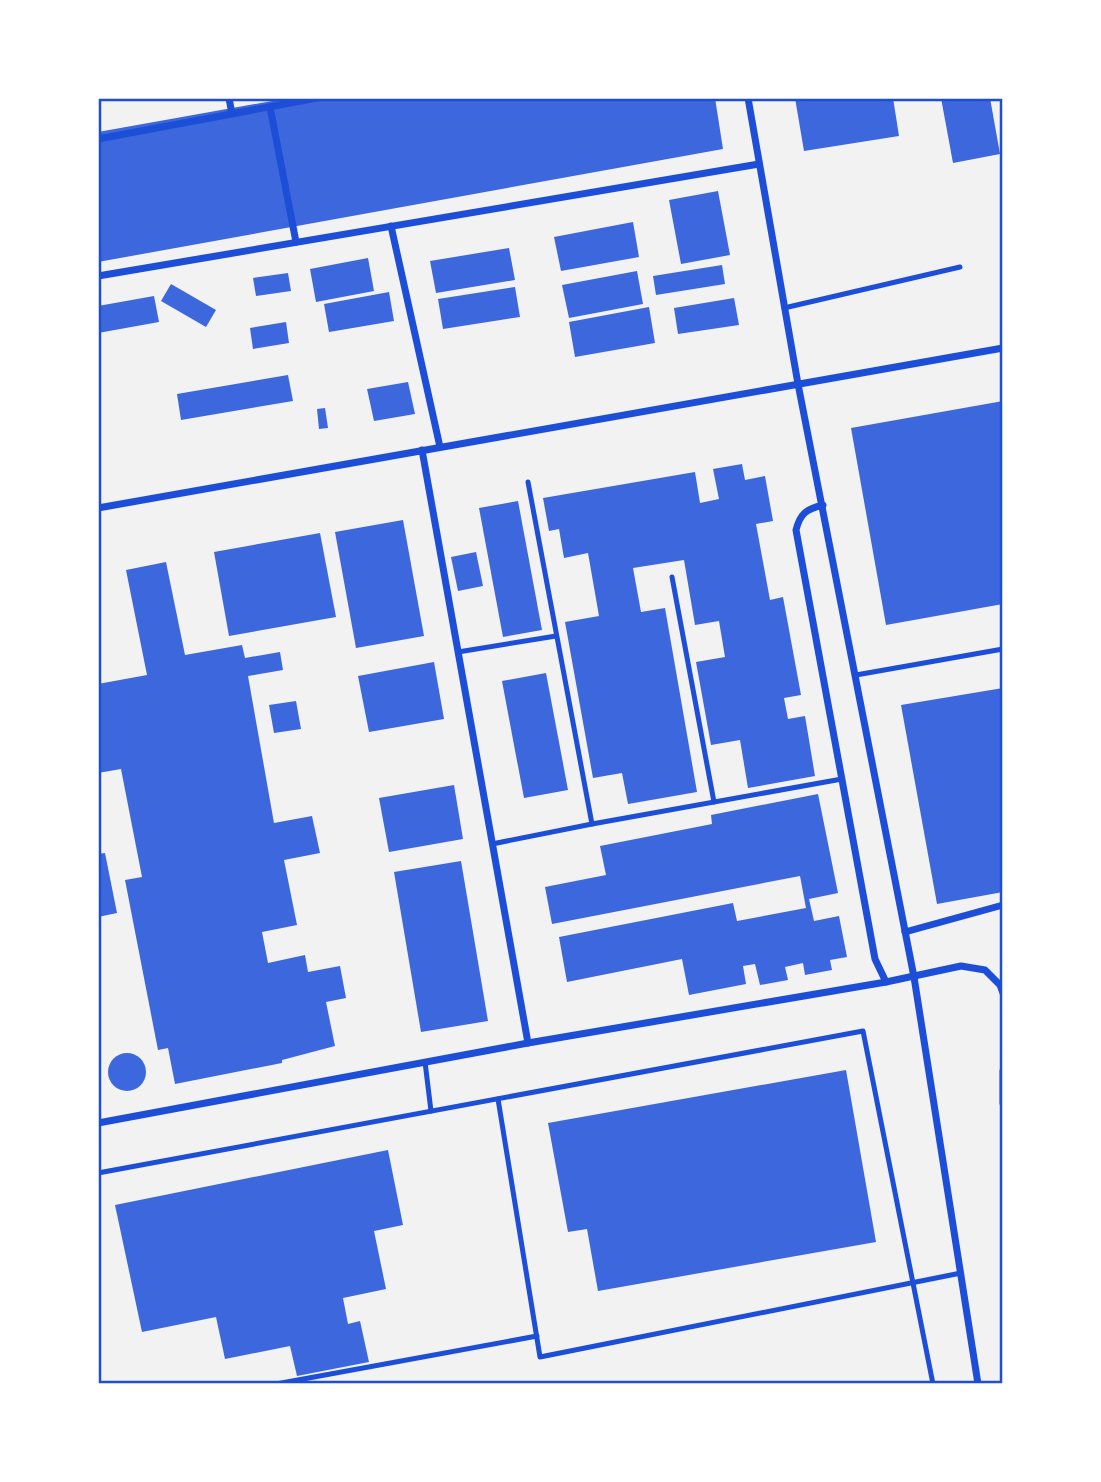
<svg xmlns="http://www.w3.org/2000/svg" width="1101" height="1482" viewBox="0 0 1101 1482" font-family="'Golos Text',sans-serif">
<rect width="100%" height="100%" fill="#f2f2f2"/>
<g fill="#3d67dc">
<path d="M 289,98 L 715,98 L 723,149 L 98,262 L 98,132 Z"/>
<path d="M 795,98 L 893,98 L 899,136 L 804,151 Z"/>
<path d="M 941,98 L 990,98 L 1000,154 L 953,163 Z"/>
<path d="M 718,191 L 730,255 L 681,264 L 669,200 Z"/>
<path d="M 633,222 L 639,257 L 561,271 L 554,237 Z"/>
<path d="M 509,248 L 515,280 L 436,293 L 430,261 Z"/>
<path d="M 368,258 L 374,291 L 316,302 L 310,269 Z"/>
<path d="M 722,265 L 725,284 L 656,295 L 653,276 Z"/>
<path d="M 637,271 L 643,304 L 569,318 L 562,285 Z"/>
<path d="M 288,273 L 291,291 L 256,296 L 253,278 Z"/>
<path d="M 171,284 L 216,310 L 206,327 L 161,301 Z"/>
<path d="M 515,287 L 520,317 L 443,329 L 438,299 Z"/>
<path d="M 389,292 L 394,321 L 329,332 L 324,304 Z"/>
<path d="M 154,296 L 159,322 L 98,333 L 98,306 Z"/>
<path d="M 734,298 L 739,325 L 678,334 L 674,308 Z"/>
<path d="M 649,307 L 655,343 L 575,357 L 569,322 Z"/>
<path d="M 286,322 L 289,343 L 253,349 L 250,328 Z"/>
<path d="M 288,375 L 293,401 L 181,420 L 177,394 Z"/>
<path d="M 408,382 L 415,414 L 374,421 L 367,389 Z"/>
<path d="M 1003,401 L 1003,604 L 886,625 L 851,428 Z"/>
<path d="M 325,408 L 328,428 L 319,429 L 317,409 Z"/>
<path d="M 742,464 L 745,480 L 765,476 L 773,521 L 756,524 L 770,600 L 783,597 L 801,695 L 784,698 L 788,719 L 805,716 L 815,776 L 748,788 L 740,740 L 711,745 L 696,662 L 725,657 L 719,621 L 695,625 L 684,560 L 633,568 L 641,612 L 665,608 L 697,792 L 628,804 L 622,773 L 593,778 L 565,622 L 599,616 L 588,553 L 564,558 L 559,529 L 549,531 L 543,498 L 695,472 L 700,503 L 719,499 L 713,469 Z"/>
<path d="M 518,501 L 542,630 L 503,637 L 479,508 Z"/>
<path d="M 403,520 L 424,636 L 356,648 L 335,532 Z"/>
<path d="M 320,533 L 336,617 L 229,636 L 214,552 Z"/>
<path d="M 476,552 L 483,586 L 458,591 L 451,557 Z"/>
<path d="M 166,562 L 185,655 L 242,645 L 245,658 L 280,652 L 283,670 L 248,676 L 274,823 L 312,816 L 320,853 L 284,860 L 297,925 L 262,932 L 268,963 L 305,955 L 308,972 L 340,966 L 346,998 L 326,1002 L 335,1046 L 282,1060 L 282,1063 L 175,1084 L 168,1048 L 158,1050 L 125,880 L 142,877 L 121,769 L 98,773 L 98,684 L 147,675 L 126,570 Z"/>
<path d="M 434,662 L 444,719 L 369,732 L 358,676 Z"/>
<path d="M 546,673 L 568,790 L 524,798 L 502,681 Z"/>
<path d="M 1003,688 L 1003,892 L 937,904 L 901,705 Z"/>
<path d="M 296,701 L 301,729 L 274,733 L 269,705 Z"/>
<path d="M 454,785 L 463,839 L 389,852 L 379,798 Z"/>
<path d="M 818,794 L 838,893 L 809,899 L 814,921 L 839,916 L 847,957 L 830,960 L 832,970 L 805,975 L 803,963 L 785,967 L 788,980 L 760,985 L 755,964 L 743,966 L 746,984 L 689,995 L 682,959 L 567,982 L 559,937 L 733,903 L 737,921 L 806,908 L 800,876 L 552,924 L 545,887 L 606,875 L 600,846 L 712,824 L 711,815 Z"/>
<path d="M 105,853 L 117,913 L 98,917 L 98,854 Z"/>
<path d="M 461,861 L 488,1021 L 421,1032 L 394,872 Z"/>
<circle cx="127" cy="1072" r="19"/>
<path d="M 846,1070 L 876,1242 L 598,1291 L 587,1229 L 568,1232 L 548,1123 Z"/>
<path d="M 388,1150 L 403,1225 L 374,1231 L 386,1289 L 343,1298 L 348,1324 L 360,1321 L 369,1362 L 297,1376 L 290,1346 L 225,1359 L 216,1317 L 142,1332 L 115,1205 Z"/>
</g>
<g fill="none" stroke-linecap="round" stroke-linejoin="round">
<g stroke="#1d4ed8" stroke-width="5">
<path d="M 784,308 L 960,267"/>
<path d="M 528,482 L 592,824"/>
<path d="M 672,577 L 714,802"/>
<path d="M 458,652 L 556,636"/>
<path d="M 856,675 L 1003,649"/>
<path d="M 492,844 L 592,824 L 842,779"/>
<path d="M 425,1062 L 431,1111"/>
<path d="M 498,1099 L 540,1357 L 961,1273"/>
<path d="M 98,1173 L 863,1031 L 933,1384"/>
<path d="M 276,1384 L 537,1336"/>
</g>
<g stroke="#1d4ed8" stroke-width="7">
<path d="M 229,98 L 232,114"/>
<path d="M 748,98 L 798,384 L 914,977 L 978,1384"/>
<path d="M 270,107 L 296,242"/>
<path d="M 98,139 L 317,98"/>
<path d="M 391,226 L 440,447"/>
<path d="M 98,276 L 759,164"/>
<path d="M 422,450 L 528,1043"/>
<path d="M 823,505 C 806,509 800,514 796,530 L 875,959 L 886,982"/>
<path d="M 98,508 L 1003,348"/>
<path d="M 905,932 L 1003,905"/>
<path d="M 1003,1071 L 1003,1103"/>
<path d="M 98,1123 L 528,1043 L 886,982 L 961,966 L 985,970 L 1000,985 L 1003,993"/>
</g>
</g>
<rect width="1101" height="1482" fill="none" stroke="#ffffff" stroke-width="200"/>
<rect x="100" y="100" width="901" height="1282" fill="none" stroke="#1d4ed8" stroke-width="2.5"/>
</svg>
